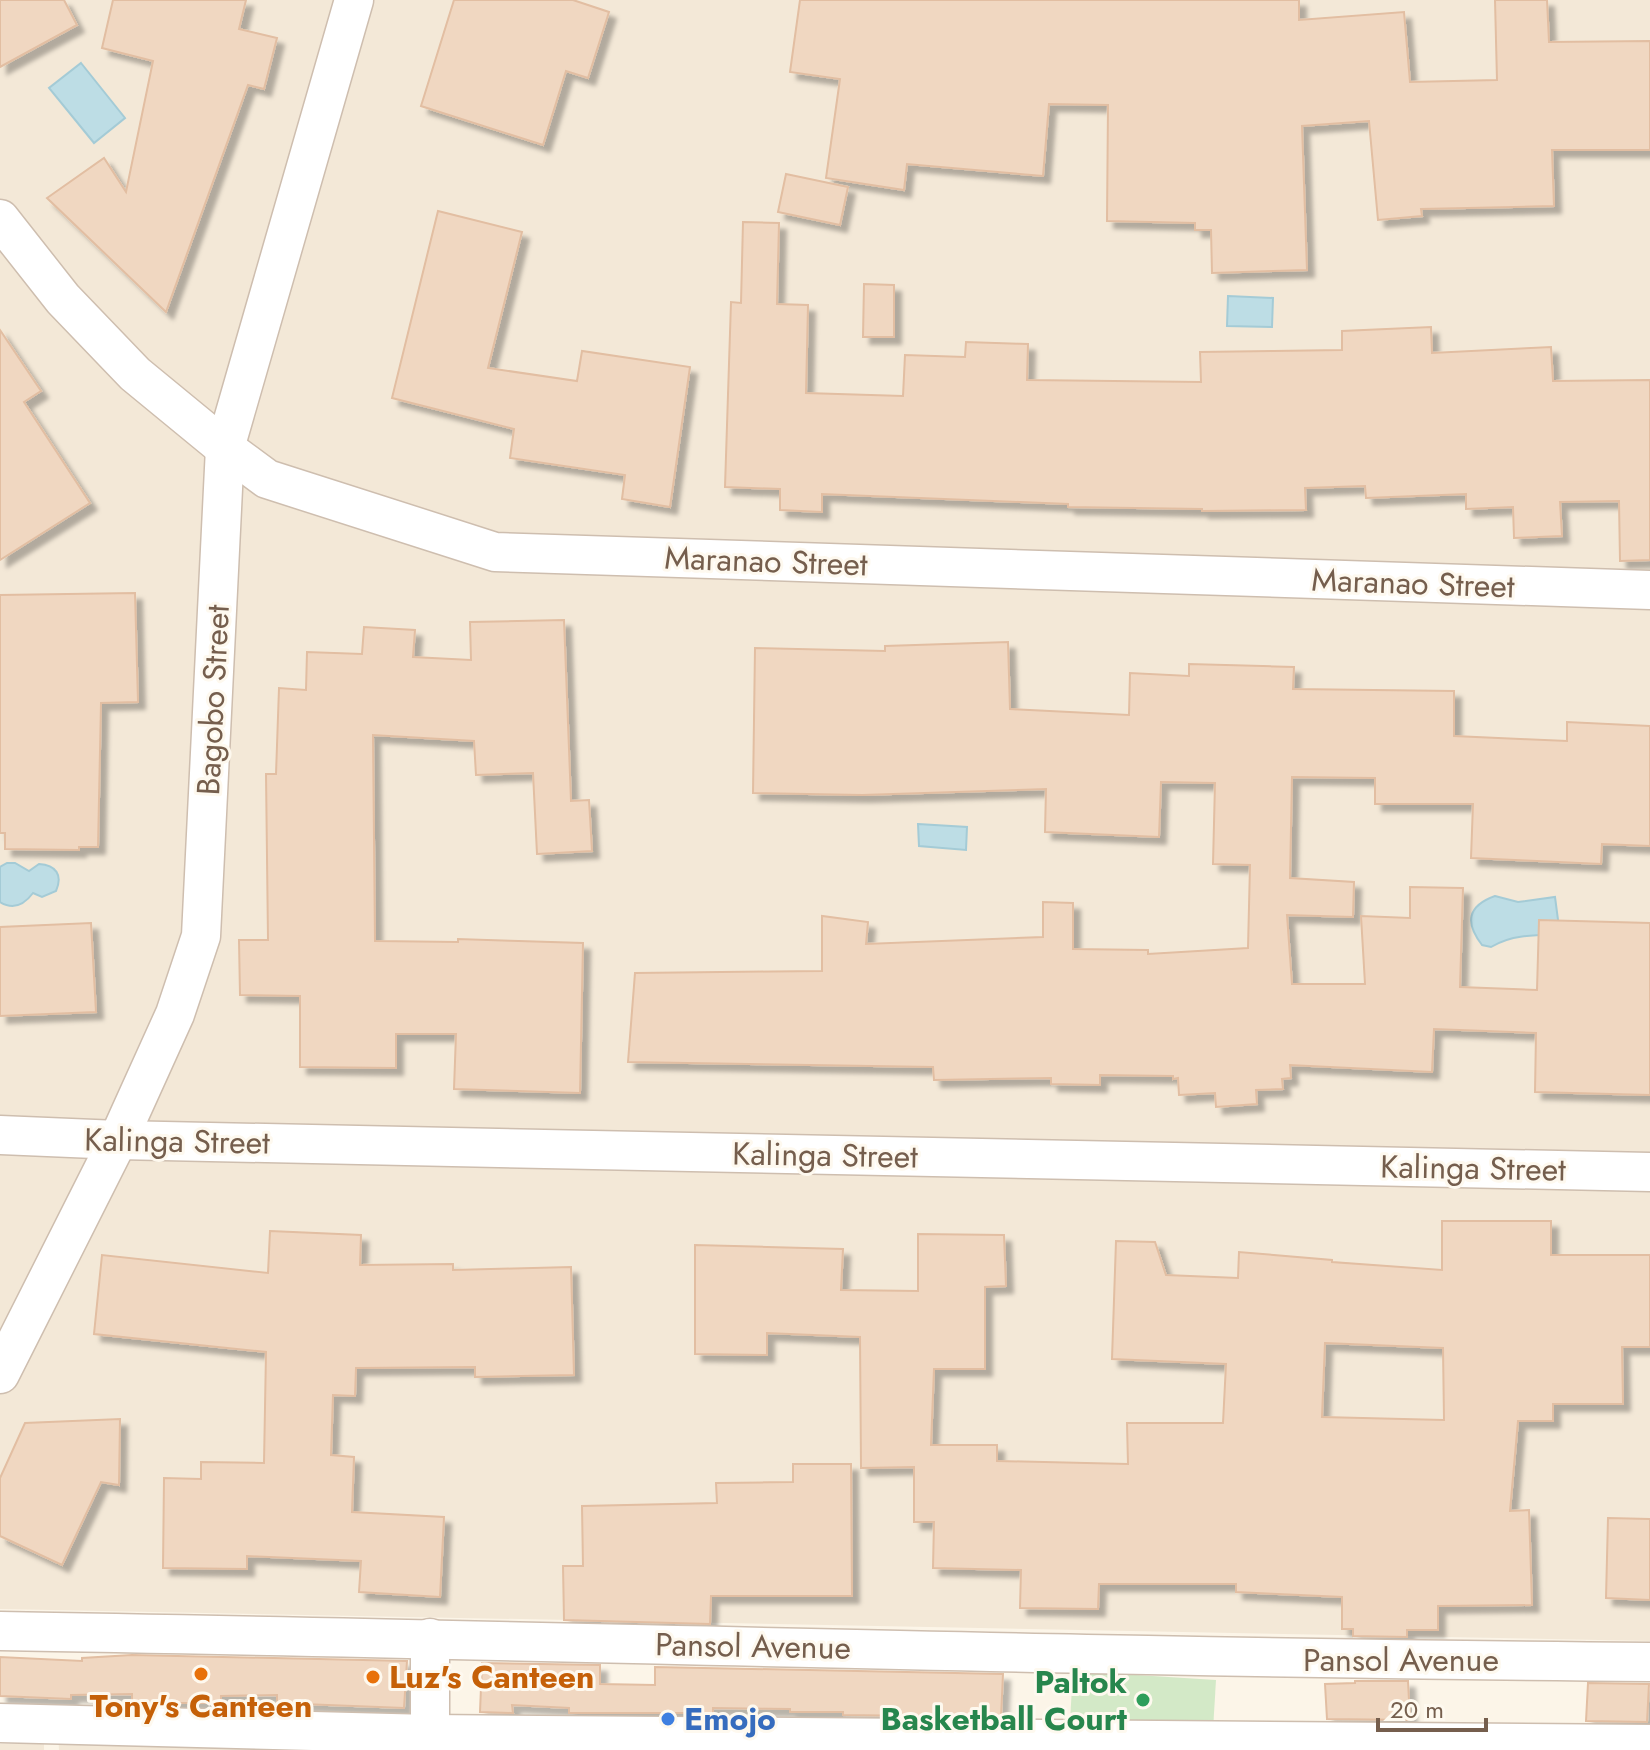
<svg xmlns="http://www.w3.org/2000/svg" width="1650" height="1750" viewBox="0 0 1650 1750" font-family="Jost,sans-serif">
<defs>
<filter id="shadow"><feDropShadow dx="7" dy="7" stdDeviation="2" flood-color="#0004"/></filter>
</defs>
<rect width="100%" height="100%" fill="#fcf5e8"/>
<g fill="#f3e8d7">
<path d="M 0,0 L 1650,0 L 1650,1641 L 0,1609 Z"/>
<path d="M 58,1734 L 415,1750 L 59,1750 Z"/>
<path d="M 44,1743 L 44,1750 L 0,1750 L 0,1744 Z"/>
</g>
<path fill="#d3e9c7" d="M 1073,1671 L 1216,1680 L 1213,1730 L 1070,1721 Z"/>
<g fill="#bddde5" stroke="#a4cbd6" stroke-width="2">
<path d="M 81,63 L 125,118 L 94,143 L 49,88 Z"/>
<path d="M 1228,296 L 1273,298 L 1272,327 L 1227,326 Z"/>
<path d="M 918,824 L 967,827 L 966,850 L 919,846 Z"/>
<path d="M 7,863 L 15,863 L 29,871 L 39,864 C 56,865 63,875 56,891 L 42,897 L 33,893 C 24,905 13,910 0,902 L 0,867 Z"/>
<path d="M 1495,896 L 1518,902 L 1555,897 L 1560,935 C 1536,935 1512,934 1491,947 L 1482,945 C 1465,923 1467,906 1495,896 Z"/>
</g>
<g fill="#f0d7c1" stroke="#e2bea2" stroke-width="2" fill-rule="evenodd" filter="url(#shadow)">
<path d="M 0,0 L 64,0 L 77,25 L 0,67 Z"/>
<path d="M 113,0 L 246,0 L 239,29 L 277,38 L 264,89 L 248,85 L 166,312 L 47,198 L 104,158 L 126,192 L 153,61 L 102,48 Z"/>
<path d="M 454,0 L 573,0 L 609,12 L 588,78 L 566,71 L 543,145 L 421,106 Z"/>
<path d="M 800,0 L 1299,0 L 1299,20 L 1404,12 L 1410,82 L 1497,80 L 1495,0 L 1547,0 L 1549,42 L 1650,41 L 1650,150 L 1552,150 L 1554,206 L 1421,209 L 1422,216 L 1378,220 L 1369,121 L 1302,126 L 1307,270 L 1212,273 L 1211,230 L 1195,230 L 1195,223 L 1107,221 L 1108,105 L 1049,104 L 1043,176 L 907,164 L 904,190 L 826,178 L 840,79 L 790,72 Z"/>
<path d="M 786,174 L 848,187 L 840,225 L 778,212 Z"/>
<path d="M 438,211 L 522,232 L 488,368 L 577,381 L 582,351 L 690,367 L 670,507 L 622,499 L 625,475 L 510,458 L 514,429 L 392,398 Z"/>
<path d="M 743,222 L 779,223 L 777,304 L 808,305 L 806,393 L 903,396 L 905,355 L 965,357 L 966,342 L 1028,344 L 1027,380 L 1201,382 L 1200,352 L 1342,350 L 1342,331 L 1431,327 L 1432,353 L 1551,347 L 1553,381 L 1650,380 L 1650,560 L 1620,561 L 1619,501 L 1560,502 L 1562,536 L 1514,538 L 1513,507 L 1466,509 L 1466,494 L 1366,498 L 1365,486 L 1305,488 L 1306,510 L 1202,511 L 1202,509 L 1068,507 L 1068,504 L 822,494 L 822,512 L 780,510 L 780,489 L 725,487 L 731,302 L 741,303 Z"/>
<path d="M 864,284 L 894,285 L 894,337 L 863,337 Z"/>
<path d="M 0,330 L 41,391 L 24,402 L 90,503 L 0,560 Z"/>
<path d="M 135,593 L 138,702 L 101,703 L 98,847 L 79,847 L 79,850 L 5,849 L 5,833 L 0,833 L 0,595 Z"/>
<path d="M 564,620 L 571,801 L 589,800 L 592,851 L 537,854 L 533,773 L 476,775 L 474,741 L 373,735 L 375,941 L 458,942 L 458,939 L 583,943 L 580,1093 L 454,1089 L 456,1034 L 396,1034 L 396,1068 L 300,1067 L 300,996 L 240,995 L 239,940 L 268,940 L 266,774 L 276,774 L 279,688 L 306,690 L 307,652 L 362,654 L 364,627 L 415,630 L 413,657 L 471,660 L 470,622 Z"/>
<path d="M 1008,642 L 1010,709 L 1129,715 L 1130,673 L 1189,676 L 1189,664 L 1294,667 L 1293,689 L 1454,691 L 1454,736 L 1567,741 L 1567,722 L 1650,726 L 1650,846 L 1602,844 L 1601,864 L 1471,858 L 1473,804 L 1375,804 L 1375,778 L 1292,777 L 1290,878 L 1354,882 L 1353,917 L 1287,915 L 1292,984 L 1365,984 L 1361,916 L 1410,918 L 1410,887 L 1463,888 L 1460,987 L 1537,990 L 1539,920 L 1650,923 L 1650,1095 L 1535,1092 L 1536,1033 L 1434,1029 L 1432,1072 L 1290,1065 L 1291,1078 L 1282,1079 L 1283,1089 L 1256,1090 L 1257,1104 L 1216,1107 L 1215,1093 L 1179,1095 L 1178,1078 L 1173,1079 L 1173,1076 L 1100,1075 L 1100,1085 L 1051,1084 L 1051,1078 L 934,1080 L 933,1067 L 628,1062 L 635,973 L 822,971 L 822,916 L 868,922 L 866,944 L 1043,937 L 1043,902 L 1073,903 L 1073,949 L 1148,950 L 1148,954 L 1248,948 L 1250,865 L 1213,864 L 1215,783 L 1161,782 L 1159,837 L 1045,832 L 1046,789 L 862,795 L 753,793 L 755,648 L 885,651 L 885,646 Z"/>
<path d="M 91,923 L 96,1012 L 0,1016 L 0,927 Z"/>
<path d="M 1442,1221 L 1551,1221 L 1551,1255 L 1650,1255 L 1650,1347 L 1622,1347 L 1623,1404 L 1553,1404 L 1553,1421 L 1518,1421 L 1510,1511 L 1529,1510 L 1532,1605 L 1438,1606 L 1438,1630 L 1407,1630 L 1407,1637 L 1353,1636 L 1353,1629 L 1342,1629 L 1342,1597 L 1236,1592 L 1236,1584 L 1099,1584 L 1098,1609 L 1020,1608 L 1021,1570 L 933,1568 L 934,1522 L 914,1522 L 914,1467 L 861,1468 L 860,1337 L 767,1333 L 767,1355 L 695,1354 L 695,1245 L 843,1249 L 841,1290 L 918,1291 L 918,1234 L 1004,1235 L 1006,1286 L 985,1287 L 985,1369 L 934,1369 L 931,1445 L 997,1445 L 997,1461 L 1128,1464 L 1127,1423 L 1223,1423 L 1226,1364 L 1112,1359 L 1116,1241 L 1155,1242 L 1166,1275 L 1238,1278 L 1239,1252 L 1332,1260 L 1332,1262 L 1442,1270 ZM 1325,1343 L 1443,1348 L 1444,1420 L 1322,1417 Z"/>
<path d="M 270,1231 L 361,1235 L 360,1265 L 453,1264 L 453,1270 L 571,1267 L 574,1375 L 475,1377 L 475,1367 L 356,1368 L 355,1396 L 333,1395 L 331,1455 L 354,1457 L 352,1512 L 444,1517 L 440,1597 L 359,1592 L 361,1561 L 247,1556 L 247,1569 L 163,1568 L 164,1478 L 201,1479 L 201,1462 L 264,1463 L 266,1352 L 94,1334 L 102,1255 L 268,1273 Z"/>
<path d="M 120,1419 L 119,1485 L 101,1482 L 62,1565 L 0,1536 L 0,1478 L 25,1423 Z"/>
<path d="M 793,1464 L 851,1464 L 852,1596 L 711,1596 L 710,1624 L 564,1620 L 563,1566 L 583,1566 L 582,1506 L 717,1503 L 716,1483 L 793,1482 Z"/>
<path d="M 1608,1518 L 1650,1519 L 1650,1600 L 1606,1598 Z"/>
<path d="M 132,1655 L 407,1661 L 404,1708 L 277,1703 L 277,1695 L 221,1696 L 221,1703 L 132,1703 L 132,1694 L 71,1695 L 71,1699 L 0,1696 L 0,1657 L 82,1661 L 82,1658 Z"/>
<path d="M 482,1663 L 600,1665 L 600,1684 L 655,1685 L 655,1667 L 1003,1674 L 1001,1717 L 843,1715 L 843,1712 L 790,1712 L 790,1709 L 713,1708 L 713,1713 L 569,1713 L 569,1708 L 512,1705 L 513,1713 L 480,1712 Z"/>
<path d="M 1355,1681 L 1408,1681 L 1410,1720 L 1327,1719 L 1325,1684 L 1355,1683 Z"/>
<path d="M 1588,1683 L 1649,1684 L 1647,1722 L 1586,1721 Z"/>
</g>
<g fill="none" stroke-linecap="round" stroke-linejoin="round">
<defs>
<g id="street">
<path d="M 0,219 L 63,299 L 135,374 L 225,448 L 267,479 L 495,552 L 1650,590"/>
<path d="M 0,1135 L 118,1140 L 1650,1172"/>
<path d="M 0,1374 L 118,1140 L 175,1014 L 201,936 L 225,448 L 354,0"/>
<path d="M 0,1631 C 550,1640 1100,1658 1650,1662"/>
<path d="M 430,1638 L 430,1750"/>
<path d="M 0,1723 L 430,1734 L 1650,1744"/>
</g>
</defs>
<use href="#street" stroke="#cebeaf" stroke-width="41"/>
<use href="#street" stroke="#fff" stroke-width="38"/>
</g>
<g fill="#e8710a" stroke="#fef9ef" stroke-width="3">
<circle cx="201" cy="1674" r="8"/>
<circle cx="373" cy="1677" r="8"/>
</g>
<circle fill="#2e9e5b" stroke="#fef9ef" stroke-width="3" cx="1143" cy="1700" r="8"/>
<circle fill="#3f7fe0" stroke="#fef9ef" stroke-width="3" cx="668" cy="1719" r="8"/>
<g text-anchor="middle" stroke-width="6" stroke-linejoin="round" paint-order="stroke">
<g font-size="32" fill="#755e4d" stroke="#fef9ef">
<text transform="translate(766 561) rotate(2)" y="11">Maranao Street</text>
<text transform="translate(1413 583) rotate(2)" y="11">Maranao Street</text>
<text transform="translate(213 700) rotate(-87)" y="11">Bagobo Street</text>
<text transform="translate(177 1141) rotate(1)" y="11">Kalinga Street</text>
<text transform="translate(825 1155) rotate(1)" y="11">Kalinga Street</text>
<text transform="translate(1473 1168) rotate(1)" y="11">Kalinga Street</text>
<text transform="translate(753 1646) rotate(1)" y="11">Pansol Avenue</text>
<text x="1401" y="1671">Pansol Avenue</text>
</g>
<g font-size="32" font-weight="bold" fill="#c56008" stroke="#fef9ef" text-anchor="start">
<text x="389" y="1688">Luz's Canteen</text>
<text x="201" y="1717" text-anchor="middle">Tony's Canteen</text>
</g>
<g font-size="32" font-weight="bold" fill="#27864d" stroke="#fef9ef" text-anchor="end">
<text x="1127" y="1693">Paltok<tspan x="1127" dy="37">Basketball Court</tspan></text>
</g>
<g font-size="32" font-weight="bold" fill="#366cbe" stroke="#fef9ef" text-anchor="start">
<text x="684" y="1730">Emojo</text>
</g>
</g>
<path d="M1378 1718v12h108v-12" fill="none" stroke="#755e4d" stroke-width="4"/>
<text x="1390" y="1718" font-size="24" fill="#755e4d" stroke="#fef9ef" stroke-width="6" paint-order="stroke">20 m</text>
</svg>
